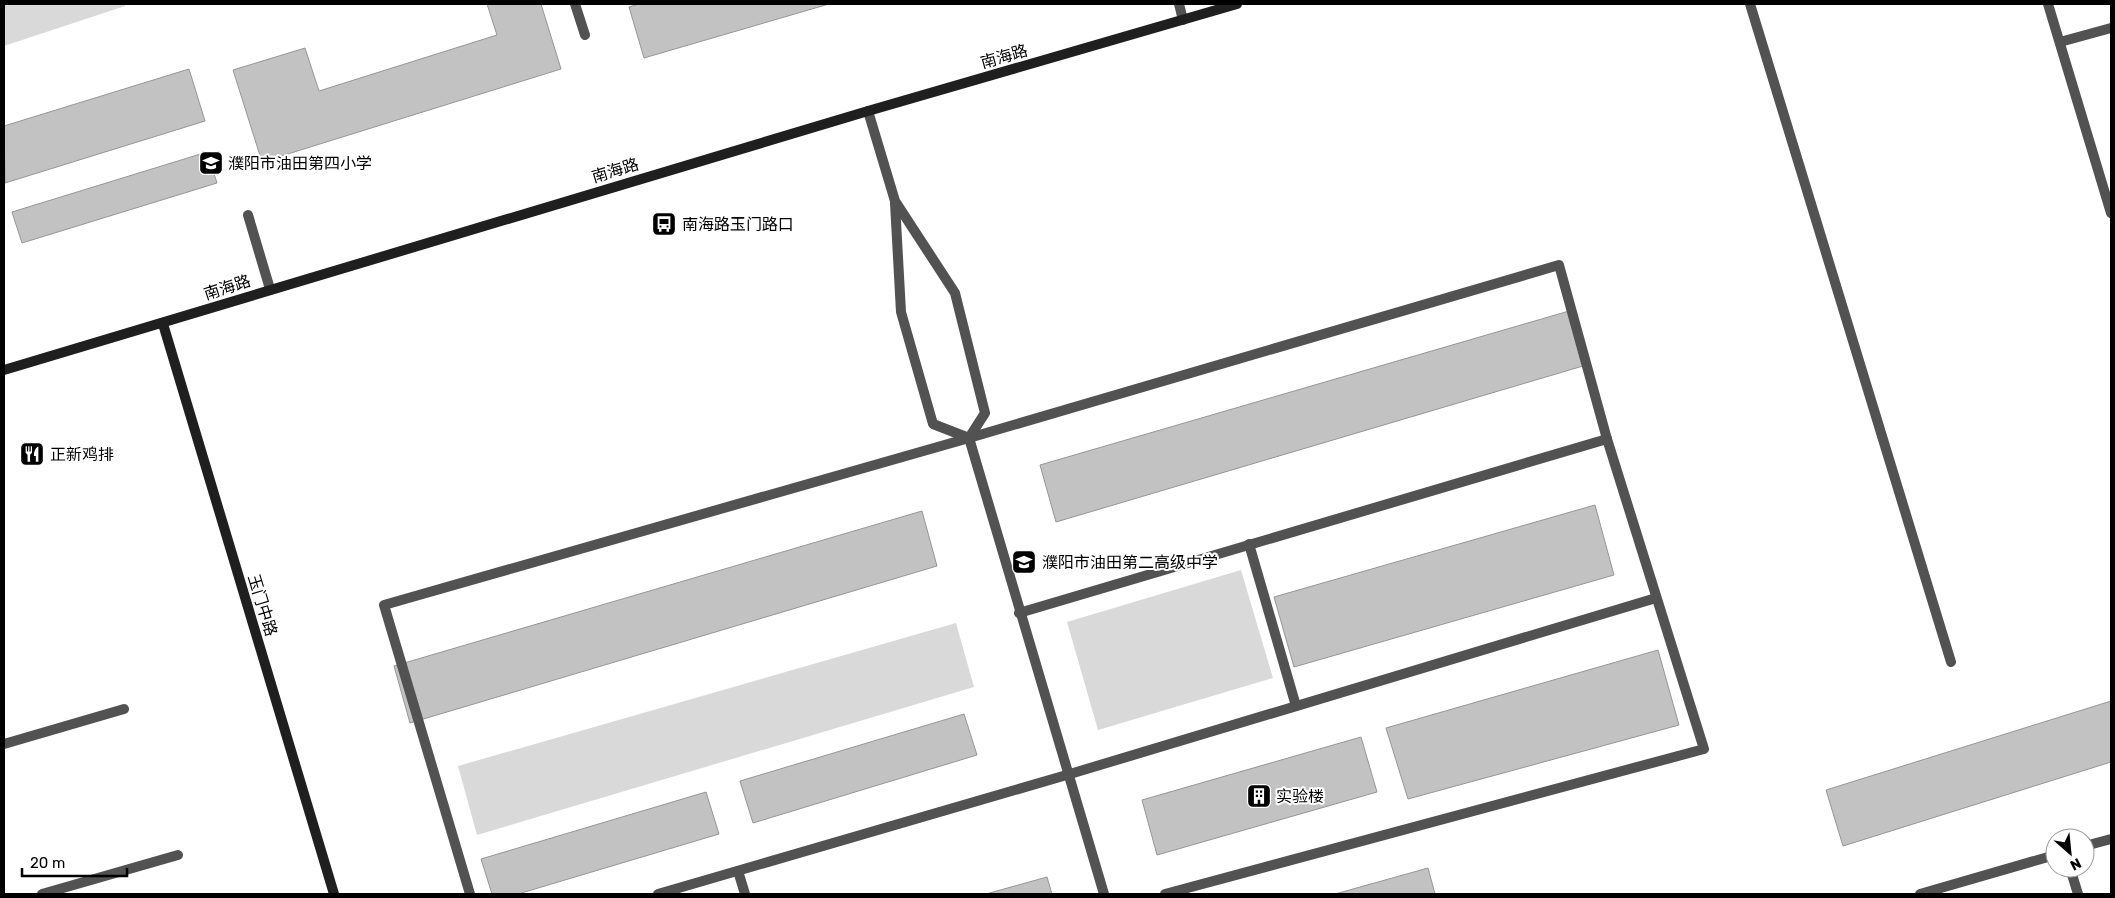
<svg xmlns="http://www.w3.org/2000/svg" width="2115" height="898" viewBox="0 0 2115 898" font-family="Rubik,'Noto Sans SC',sans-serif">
<rect width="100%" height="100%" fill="#fff"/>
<g fill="#d9d9d9">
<path d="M 4,4 L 125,4 L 125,6 L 4,46 Z"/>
<path d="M 1241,570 L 1273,678 L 1098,730 L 1067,622 Z"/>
<path d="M 956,623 L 974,687 L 477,835 L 458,766 Z"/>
</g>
<g fill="#c2c2c2" stroke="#969696">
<path d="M 487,4 L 541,4 L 561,69 L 262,162 L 233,70 L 305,48 L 319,91 L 497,35 Z"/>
<path d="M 639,4 L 829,4 L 644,58 L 629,7 Z"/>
<path d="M 189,69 L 205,121 L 5,183 L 4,126 Z"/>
<path d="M 207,152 L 217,183 L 22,243 L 12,212 Z"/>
<path d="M 1569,311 L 1583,366 L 1056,522 L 1040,465 Z"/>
<path d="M 1595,505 L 1614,575 L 1294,667 L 1274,597 Z"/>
<path d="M 922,511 L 937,566 L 410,723 L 394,666 Z"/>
<path d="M 1658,650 L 1679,725 L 1408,799 L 1386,728 Z"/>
<path d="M 2111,701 L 2111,762 L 1843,846 L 1826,790 Z"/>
<path d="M 964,714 L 977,755 L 753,823 L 740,781 Z"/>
<path d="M 1361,737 L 1377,792 L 1157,855 L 1142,800 Z"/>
<path d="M 706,792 L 719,834 L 518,894 L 492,894 L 481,859 Z"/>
<path d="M 1428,868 L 1435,894 L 1335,894 Z"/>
<path d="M 1047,877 L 1052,894 L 986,894 Z"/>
</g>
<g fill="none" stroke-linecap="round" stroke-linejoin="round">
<path stroke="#525252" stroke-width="10" d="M 248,215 L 270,289"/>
<g stroke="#525252" stroke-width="10">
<path d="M 575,4 L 585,35"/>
<path d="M 1179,4 L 1183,20"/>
<path d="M 1750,4 L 1951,662"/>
<path d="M 2048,4 L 2111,213"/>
<path d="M 2060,42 L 2111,28"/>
<path d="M 868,111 L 895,201 L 955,293 L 985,413 L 969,438 L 1104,894"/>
<path d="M 895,203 L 901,312 L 933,424 L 969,438"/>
<path d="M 1249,544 L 1296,706"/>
<path d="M 1019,613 L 1607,439"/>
<path d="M 4,744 L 124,709"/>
<path d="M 2085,846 L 2111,839"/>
<path d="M 2070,868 L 2078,894"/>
<path d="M 738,871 L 745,894"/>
<path d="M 42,894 L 178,855"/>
<path d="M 470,894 L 384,605 L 969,438 L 1559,265 L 1607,439 L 1704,749 L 1165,894"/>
<path d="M 658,894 L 1070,774 L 1656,598"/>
<path d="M 1920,894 L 2055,855"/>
</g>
<g stroke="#1f1f1f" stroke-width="10">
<path d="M 163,324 L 334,894"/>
<path d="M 4,370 L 868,111 L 1237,4"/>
</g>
</g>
<defs>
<symbol id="school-square" viewBox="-11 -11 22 22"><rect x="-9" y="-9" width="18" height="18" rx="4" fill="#000" stroke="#fff"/><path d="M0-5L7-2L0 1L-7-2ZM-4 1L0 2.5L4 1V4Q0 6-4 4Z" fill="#fff"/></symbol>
<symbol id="bus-square" viewBox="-11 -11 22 22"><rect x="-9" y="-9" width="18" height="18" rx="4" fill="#000" stroke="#fff"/><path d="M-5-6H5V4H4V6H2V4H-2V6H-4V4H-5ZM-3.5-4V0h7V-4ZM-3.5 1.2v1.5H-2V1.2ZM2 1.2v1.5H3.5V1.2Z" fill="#fff"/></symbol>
<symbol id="restaurant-square" viewBox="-11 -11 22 22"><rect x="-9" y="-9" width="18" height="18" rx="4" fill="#000" stroke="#fff"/><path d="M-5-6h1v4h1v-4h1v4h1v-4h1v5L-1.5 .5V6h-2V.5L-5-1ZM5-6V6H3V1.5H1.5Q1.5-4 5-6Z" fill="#fff"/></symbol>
<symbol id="building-square" viewBox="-11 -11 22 22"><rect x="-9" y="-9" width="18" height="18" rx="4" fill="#000" stroke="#fff"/><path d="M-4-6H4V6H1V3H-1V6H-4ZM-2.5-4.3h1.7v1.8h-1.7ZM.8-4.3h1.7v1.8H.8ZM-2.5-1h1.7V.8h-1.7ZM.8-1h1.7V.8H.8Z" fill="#fff"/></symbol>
</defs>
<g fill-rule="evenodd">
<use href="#school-square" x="197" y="149" width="28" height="28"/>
<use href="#bus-square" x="650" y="210" width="28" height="28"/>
<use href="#restaurant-square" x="18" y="440" width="28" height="28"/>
<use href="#school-square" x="1010" y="548" width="28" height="28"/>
<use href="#building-square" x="1245" y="782" width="28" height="28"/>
</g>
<g text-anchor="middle" stroke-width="4" stroke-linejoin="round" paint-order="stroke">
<g font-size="16" fill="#000" stroke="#fff">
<text transform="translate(1004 56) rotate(-16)" y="6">南海路</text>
<text transform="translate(615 170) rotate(-17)" y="6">南海路</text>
<text transform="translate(227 287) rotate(-18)" y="6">南海路</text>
<text transform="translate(263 605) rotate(73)" y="6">玉门中路</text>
</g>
<g font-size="16" fill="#000" stroke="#fff" text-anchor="start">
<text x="228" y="169">濮阳市油田第四小学</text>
<text x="682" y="230">南海路玉门路口</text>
<text x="50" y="460">正新鸡排</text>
<text x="1042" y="568">濮阳市油田第二高级中学</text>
<text x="1276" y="802">实验楼</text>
</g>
</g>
<rect width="2115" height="898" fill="none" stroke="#000000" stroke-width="10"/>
<g transform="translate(2070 853) rotate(153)"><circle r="24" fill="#ffffff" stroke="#999999"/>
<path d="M0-4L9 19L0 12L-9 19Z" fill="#000000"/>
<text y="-8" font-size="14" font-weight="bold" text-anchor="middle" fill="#000000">N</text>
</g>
<path d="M22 868v8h105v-8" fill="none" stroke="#000000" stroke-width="2.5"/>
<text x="30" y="868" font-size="15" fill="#000000" stroke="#ffffff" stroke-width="4" paint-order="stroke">20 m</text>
</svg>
